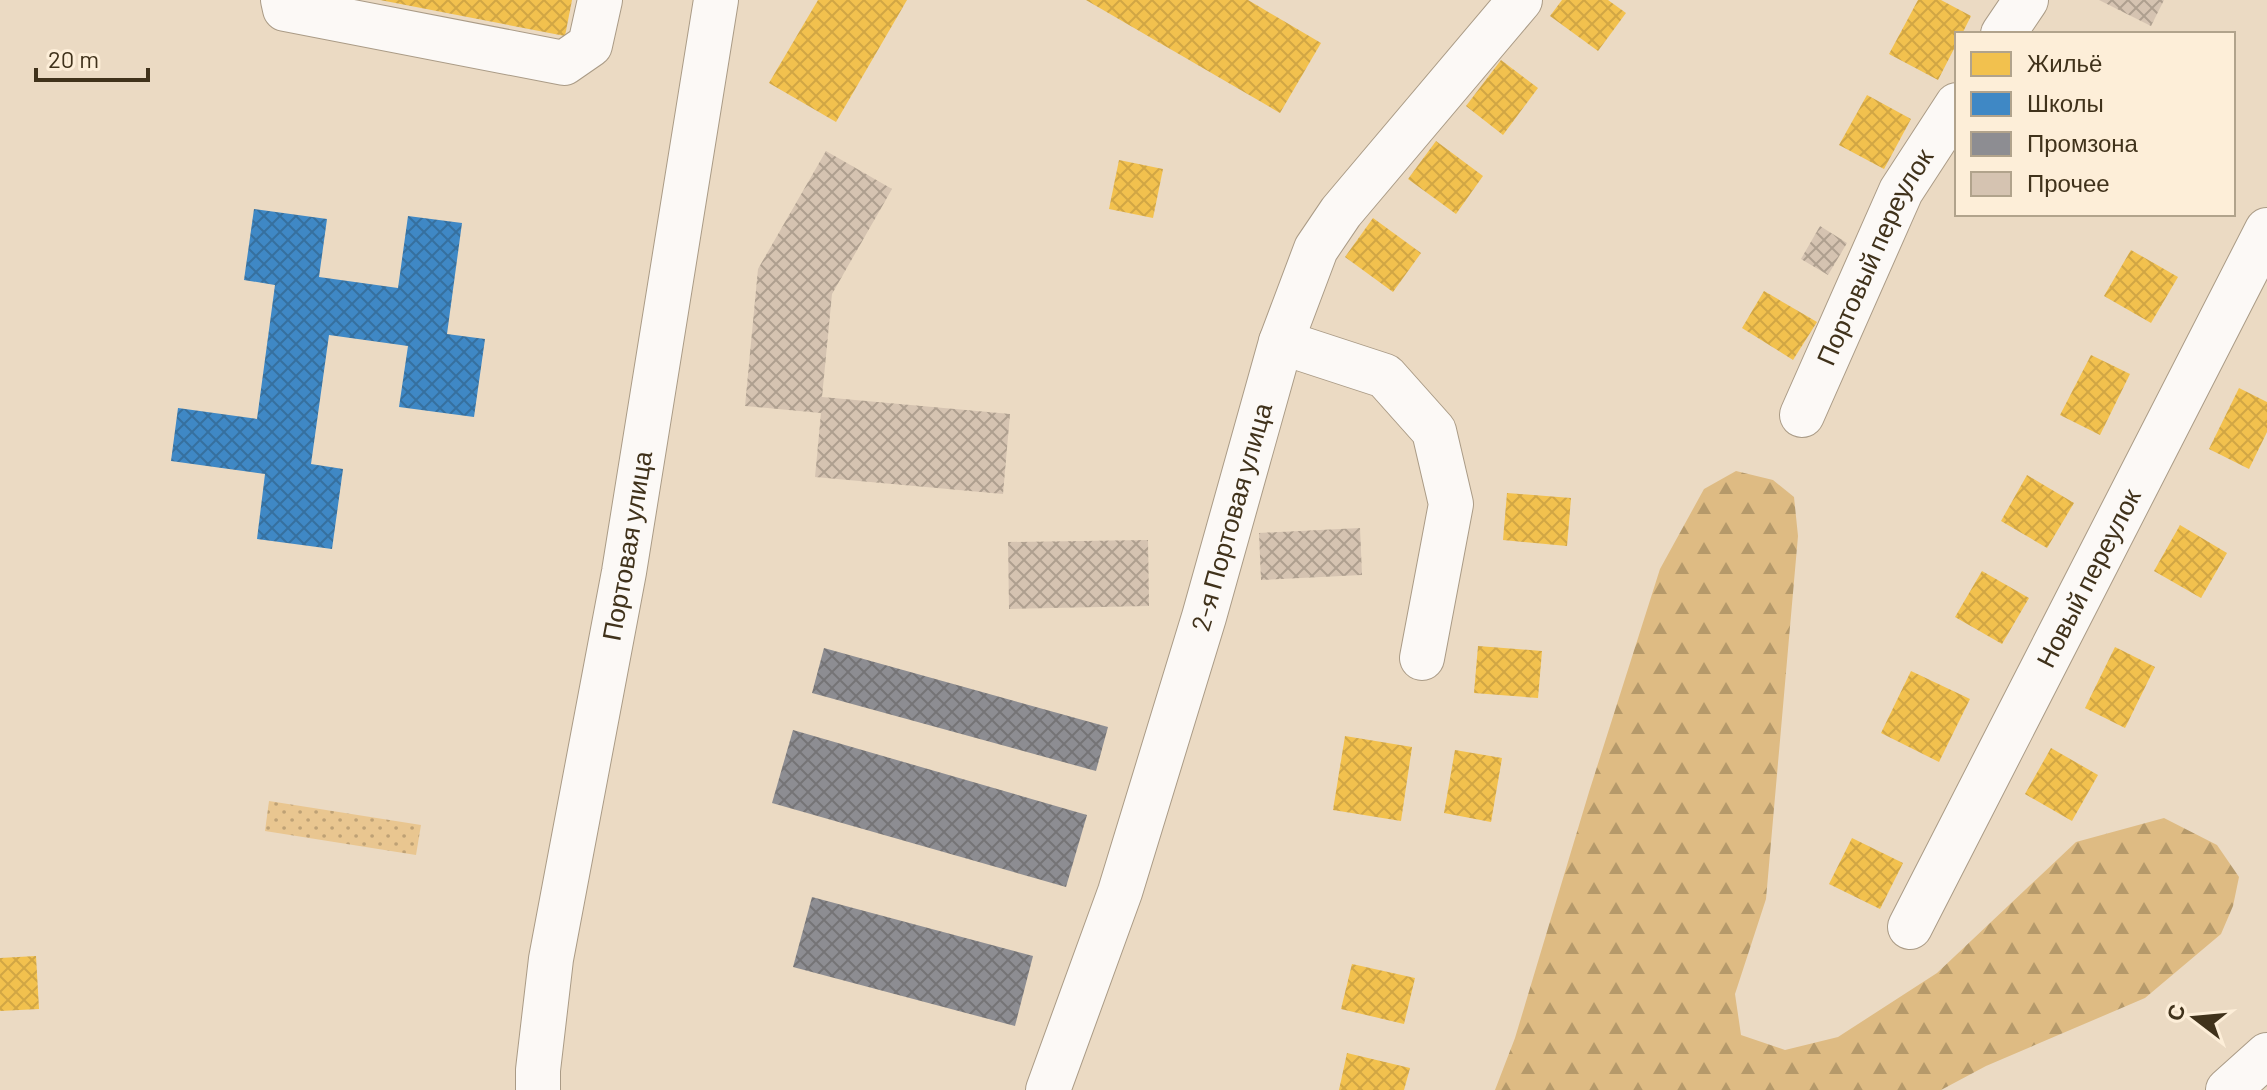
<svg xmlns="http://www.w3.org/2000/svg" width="2267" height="1090" viewBox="0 0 2267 1090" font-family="Barlow,sans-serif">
<defs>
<pattern id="grass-dots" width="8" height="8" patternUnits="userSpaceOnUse" patternTransform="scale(2)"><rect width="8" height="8" fill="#e9c690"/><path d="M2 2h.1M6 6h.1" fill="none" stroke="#bea175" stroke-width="1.8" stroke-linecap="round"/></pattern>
<pattern id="forest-firs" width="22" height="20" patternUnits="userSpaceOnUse" patternTransform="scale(2)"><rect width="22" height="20" fill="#debb83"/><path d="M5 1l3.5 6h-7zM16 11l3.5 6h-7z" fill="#b5996a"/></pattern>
<pattern id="homes-cross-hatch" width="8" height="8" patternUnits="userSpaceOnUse" patternTransform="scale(2)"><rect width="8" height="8" fill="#f2c14e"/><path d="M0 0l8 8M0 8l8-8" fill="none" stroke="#d1a644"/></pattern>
<pattern id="schools-cross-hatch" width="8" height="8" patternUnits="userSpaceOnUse" patternTransform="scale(2)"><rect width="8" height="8" fill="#3f88c5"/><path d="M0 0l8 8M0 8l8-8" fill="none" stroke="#36709f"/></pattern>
<pattern id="industry-cross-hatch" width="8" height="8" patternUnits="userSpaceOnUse" patternTransform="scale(2)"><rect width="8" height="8" fill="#8d8d92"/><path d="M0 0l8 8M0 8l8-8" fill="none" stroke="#757476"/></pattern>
<pattern id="building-cross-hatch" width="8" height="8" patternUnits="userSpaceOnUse" patternTransform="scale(2)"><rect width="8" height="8" fill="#d5c3b1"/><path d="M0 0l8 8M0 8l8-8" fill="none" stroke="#ae9f8f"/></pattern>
</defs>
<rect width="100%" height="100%" fill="#ebdac3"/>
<path fill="url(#grass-dots)" d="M 269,801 L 421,825 L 416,855 L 265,831 Z"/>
<path fill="url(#forest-firs)" d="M 1736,471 L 1773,480 L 1794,497 L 1798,536 L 1766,899 L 1735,994 L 1741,1035 L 1785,1050 L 1838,1037 L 1937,973 L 2076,842 L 2164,818 L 2217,845 L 2239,877 L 2233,906 L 2221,934 L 2145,998 L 1986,1066 L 1941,1090 L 1495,1090 L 1515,1038 L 1589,792 L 1660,569 L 1704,489 Z"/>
<g fill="url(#homes-cross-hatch)">
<path d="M 380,0 L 572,0 L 565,36 Z"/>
<path d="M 818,0 L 907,0 L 836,122 L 769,83 Z"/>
<path d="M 1086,0 L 1248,0 L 1321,43 L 1280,113 Z"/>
<path d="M 1562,0 L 1608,0 L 1626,13 L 1598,51 L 1550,16 Z"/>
<path d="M 1918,0 L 1941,0 L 1971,16 L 1962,34 L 1957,34 L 1957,43 L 1938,80 L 1889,54 Z"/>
<path d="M 1501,60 L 1538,88 L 1503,135 L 1466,106 Z"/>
<path d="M 1867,95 L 1911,119 L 1884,169 L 1839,145 Z"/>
<path d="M 1436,141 L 1483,176 L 1456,214 L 1408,179 Z"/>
<path d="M 1119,160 L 1163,169 L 1153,218 L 1109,209 Z"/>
<path d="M 1373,218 L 1421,253 L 1393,292 L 1345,257 Z"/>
<path d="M 2131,250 L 2178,277 L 2151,323 L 2104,296 Z"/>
<path d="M 1764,291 L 1817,322 L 1793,360 L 1742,328 Z"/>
<path d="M 2091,355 L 2130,374 L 2100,435 L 2060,415 Z"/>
<path d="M 2239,388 L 2267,402 L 2267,432 L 2249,469 L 2209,449 Z"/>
<path d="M 2027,475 L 2074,503 L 2047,548 L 2001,521 Z"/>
<path d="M 1507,493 L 1571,498 L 1567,546 L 1503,540 Z"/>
<path d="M 2180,525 L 2227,553 L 2201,598 L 2154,571 Z"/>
<path d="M 1982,571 L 2029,598 L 2002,644 L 1955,617 Z"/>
<path d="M 1478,646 L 1542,651 L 1538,698 L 1474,693 Z"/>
<path d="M 2115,647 L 2155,667 L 2125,728 L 2085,708 Z"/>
<path d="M 1911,671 L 1970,699 L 1939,762 L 1881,733 Z"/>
<path d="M 1345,736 L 1412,747 L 1401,821 L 1333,810 Z"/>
<path d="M 2051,748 L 2098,775 L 2072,821 L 2025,794 Z"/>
<path d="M 1455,750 L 1502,758 L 1491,822 L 1444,813 Z"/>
<path d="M 1852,838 L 1903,863 L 1880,909 L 1829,884 Z"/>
<path d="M 36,956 L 39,1009 L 0,1011 L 0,958 Z"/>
<path d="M 1352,964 L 1415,978 L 1404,1024 L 1341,1009 Z"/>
<path d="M 1347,1053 L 1410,1068 L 1404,1090 L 1339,1090 Z"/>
</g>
<path fill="url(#schools-cross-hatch)" d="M 254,209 L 327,219 L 319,277 L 398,288 L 408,216 L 462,223 L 447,334 L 485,339 L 474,417 L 399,407 L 408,346 L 329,335 L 311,464 L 343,469 L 332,549 L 257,539 L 265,474 L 171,461 L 178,408 L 257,419 L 275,285 L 244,280 Z"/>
<g fill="url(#industry-cross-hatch)">
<path d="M 824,648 L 1108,727 L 1096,771 L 812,693 Z"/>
<path d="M 793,730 L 1087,815 L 1066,887 L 772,803 Z"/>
<path d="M 812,897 L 1033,956 L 1015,1026 L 793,967 Z"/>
</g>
<g fill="url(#building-cross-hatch)">
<path d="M 2099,0 L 2164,0 L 2151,26 Z"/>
<path d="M 826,151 L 892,189 L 832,294 L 822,397 L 1010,414 L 1003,494 L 815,477 L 821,413 L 745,406 L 758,269 Z"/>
<path d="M 1820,226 L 1847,243 L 1828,275 L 1801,259 Z"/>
<path d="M 1360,528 L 1362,575 L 1261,580 L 1259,533 Z"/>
<path d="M 1148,540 L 1149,606 L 1009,609 L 1008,542 Z"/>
</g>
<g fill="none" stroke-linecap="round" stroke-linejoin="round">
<defs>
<g id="minor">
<path d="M 283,0 L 285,9 L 564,63 L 590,45 L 600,0"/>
<path d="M 2003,34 L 2026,0"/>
<path d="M 1281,342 L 1385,376 L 1434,431 L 1451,504 L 1422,658"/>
<path id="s1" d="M 1802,415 L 1901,191 L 1957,105"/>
<path id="s2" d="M 1910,927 L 2267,230"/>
<path id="s3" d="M 538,1090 L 538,1070 L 551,959 L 624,572 L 716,0"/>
<path id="s4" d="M 1048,1090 L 1120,892 L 1204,617 L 1281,342 L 1316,249 L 1341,212 L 1520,0"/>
<path d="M 2228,1090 L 2267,1055"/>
</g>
</defs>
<use href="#minor" stroke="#aa9b86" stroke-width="46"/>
<use href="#minor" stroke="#fcf9f6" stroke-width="44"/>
</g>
<g text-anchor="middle" stroke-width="8" stroke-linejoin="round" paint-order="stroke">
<g font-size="26" fill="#40321b" stroke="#fdeed8">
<text dy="9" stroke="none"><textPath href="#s1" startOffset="174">Портовый переулок</textPath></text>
<text dy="9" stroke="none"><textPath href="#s4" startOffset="602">2-я Портовая улица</textPath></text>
<text dy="9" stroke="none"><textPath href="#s3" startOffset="552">Портовая улица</textPath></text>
<text dy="9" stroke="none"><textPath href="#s2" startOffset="392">Новый переулок</textPath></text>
</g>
</g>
<rect x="1955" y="32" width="280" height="184" fill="#fdeed8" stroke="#b1a38c" stroke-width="2"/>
<rect x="1971" y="52" width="40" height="24" fill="#f2c14e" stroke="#b1a38c" stroke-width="2"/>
<text x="2027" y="72" font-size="24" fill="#40321b">Жильё</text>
<rect x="1971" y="92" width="40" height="24" fill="#3f88c5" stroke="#b1a38c" stroke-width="2"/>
<text x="2027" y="112" font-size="24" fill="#40321b">Школы</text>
<rect x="1971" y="132" width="40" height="24" fill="#8d8d92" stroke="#b1a38c" stroke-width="2"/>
<text x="2027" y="152" font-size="24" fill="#40321b">Промзона</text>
<rect x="1971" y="172" width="40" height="24" fill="#d5c3b1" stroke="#b1a38c" stroke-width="2"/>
<text x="2027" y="192" font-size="24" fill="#40321b">Прочее</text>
<g transform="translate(2195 1018) rotate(286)" stroke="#fdeed8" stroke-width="6" paint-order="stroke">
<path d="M0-6L14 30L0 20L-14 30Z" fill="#40321b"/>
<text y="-12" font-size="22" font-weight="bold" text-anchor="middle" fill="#40321b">С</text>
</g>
<path d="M36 68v12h112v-12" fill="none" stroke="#40321b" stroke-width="4"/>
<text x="48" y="68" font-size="24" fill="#40321b" stroke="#fdeed8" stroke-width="6" paint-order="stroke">20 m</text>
</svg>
